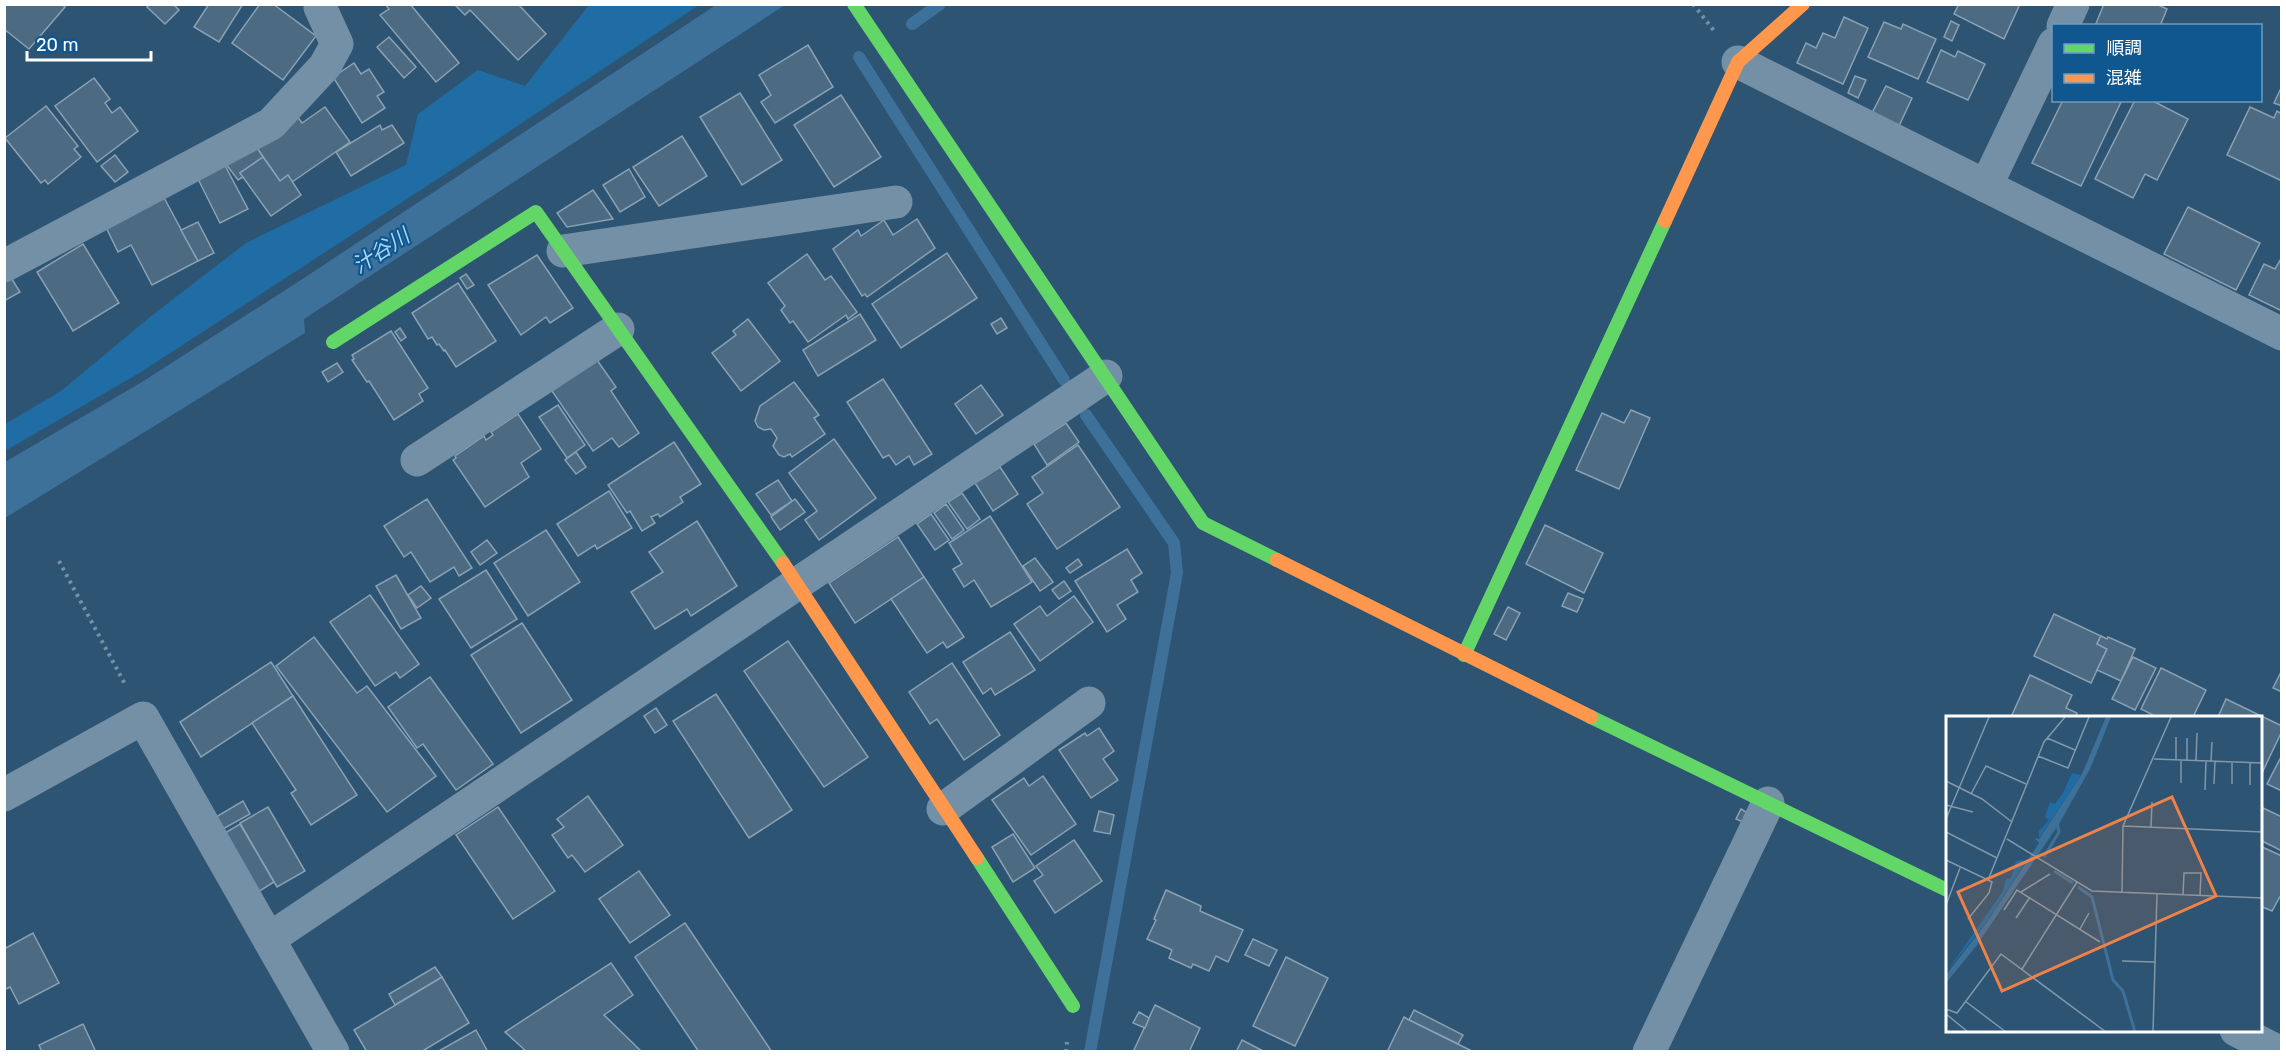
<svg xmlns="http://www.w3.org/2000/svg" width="2286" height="1056" viewBox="0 0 2286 1056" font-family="Rubik,'Noto Sans JP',sans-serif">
<rect width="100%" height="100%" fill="#2d5472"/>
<path fill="#206da5" d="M 589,5 L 699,5 L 453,169 L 141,372 L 5,451 L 5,424 L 61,391 L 150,317 L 246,243 L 406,165 L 418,114 L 478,70 L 525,86 Z"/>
<path fill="#3e719a" d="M 716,5 L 785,5 L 304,319 L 305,333 L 5,518 L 5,462 L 142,382 L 301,280 Z"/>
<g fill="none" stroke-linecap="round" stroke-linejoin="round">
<g stroke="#3e719a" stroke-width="12">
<path d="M 912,24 L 940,4"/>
<path d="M 859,57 L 1064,380"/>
<path d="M 1086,415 L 1174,543 L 1177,573 L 1090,1052"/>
</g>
</g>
<g fill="#4c6b83" stroke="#89a1b3" stroke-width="1.5">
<path d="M 4,4 L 61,4 L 65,7 L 29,49 L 4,29 Z"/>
<path d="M 150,4 L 173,4 L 179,10 L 165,24 L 147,7 Z"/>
<path d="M 209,4 L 243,4 L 219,42 L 194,27 Z"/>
<path d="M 260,4 L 273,4 L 316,36 L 283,80 L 232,43 Z"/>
<path d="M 385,4 L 410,4 L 459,63 L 436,82 L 380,15 L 389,9 Z"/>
<path d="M 454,4 L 518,4 L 546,34 L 518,60 L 470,10 L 465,15 Z"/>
<path d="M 1959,4 L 2020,4 L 2004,39 L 1954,14 Z"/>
<path d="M 2104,4 L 2156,4 L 2167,9 L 2160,26 L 2095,26 Z"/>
<path d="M 1844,17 L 1868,28 L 1843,84 L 1797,63 L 1806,43 L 1816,48 L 1823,33 L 1835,38 Z"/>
<path d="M 1951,21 L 1959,25 L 1952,41 L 1944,37 Z"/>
<path d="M 1884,22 L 1901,29 L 1903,24 L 1936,39 L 1918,79 L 1868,57 Z"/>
<path d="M 389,37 L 416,67 L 404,78 L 377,47 Z"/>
<path d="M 808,45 L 833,87 L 775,123 L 761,102 L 771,95 L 759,75 Z"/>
<path d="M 1941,50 L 1955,57 L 1958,51 L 1985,64 L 1968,100 L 1927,82 Z"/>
<path d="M 354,63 L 361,74 L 369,69 L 384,92 L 377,96 L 385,108 L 362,123 L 333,77 Z"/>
<path d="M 1855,76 L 1866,80 L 1858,98 L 1848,93 Z"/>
<path d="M 94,78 L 110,99 L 105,103 L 112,113 L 120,107 L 138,131 L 97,162 L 55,106 Z"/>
<path d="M 1886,86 L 1912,98 L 1899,126 L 1872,113 Z"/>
<path d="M 2282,86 L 2282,106 L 2274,103 Z"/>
<path d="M 740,93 L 782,160 L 742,185 L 700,117 Z"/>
<path d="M 841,95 L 881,157 L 834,187 L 794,125 Z"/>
<path d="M 2063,100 L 2122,100 L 2081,186 L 2032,163 Z"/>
<path d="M 2135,100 L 2151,100 L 2188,119 L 2157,180 L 2145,174 L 2133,198 L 2095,179 Z"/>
<path d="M 46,106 L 78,146 L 74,149 L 81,157 L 48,184 L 45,180 L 41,183 L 5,138 Z"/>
<path d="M 325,107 L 350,142 L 292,182 L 288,175 L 280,181 L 253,142 L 295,113 L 302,123 Z"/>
<path d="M 2250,107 L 2274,118 L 2277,111 L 2282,114 L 2282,181 L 2227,155 Z"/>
<path d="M 380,125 L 382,130 L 392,125 L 404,143 L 351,176 L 336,152 Z"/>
<path d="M 682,136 L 707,176 L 659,206 L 633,167 Z"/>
<path d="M 253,142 L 263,157 L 240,173 L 243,177 L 238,180 L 222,159 Z"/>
<path d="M 115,155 L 128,172 L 115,182 L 101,166 Z"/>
<path d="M 263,157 L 280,181 L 288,175 L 301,195 L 271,216 L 240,173 Z"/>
<path d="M 221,158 L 248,209 L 220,223 L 198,179 Z"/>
<path d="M 629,169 L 645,197 L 620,212 L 603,185 Z"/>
<path d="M 593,190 L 613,219 L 567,227 L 557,213 Z"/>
<path d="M 161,192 L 198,261 L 152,285 L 131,245 L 118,252 L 104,223 Z"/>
<path d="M 2188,207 L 2260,243 L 2236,290 L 2164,254 Z"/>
<path d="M 917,219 L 935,248 L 867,297 L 865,294 L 862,296 L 833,249 L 858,230 L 861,236 L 884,220 L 893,235 Z"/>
<path d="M 198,222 L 214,253 L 198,261 L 181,230 Z"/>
<path d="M 83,244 L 119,303 L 73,331 L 37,272 Z"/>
<path d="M 947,253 L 977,298 L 901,348 L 872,304 Z"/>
<path d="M 807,254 L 825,280 L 831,276 L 857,312 L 848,319 L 846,315 L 808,342 L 793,321 L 790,323 L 781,310 L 785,306 L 768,283 Z"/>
<path d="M 537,255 L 573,308 L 550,323 L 546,317 L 521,335 L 488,285 Z"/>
<path d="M 2282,257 L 2282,311 L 2249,295 L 2264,264 L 2275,269 Z"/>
<path d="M 466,274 L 474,285 L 467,289 L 460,278 Z"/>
<path d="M 10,276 L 20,292 L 4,301 L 4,279 Z"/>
<path d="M 458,283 L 496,341 L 456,367 L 445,350 L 444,351 L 439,344 L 437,345 L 432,337 L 428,339 L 412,313 Z"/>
<path d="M 860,314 L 876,340 L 818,376 L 803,350 Z"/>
<path d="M 1001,318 L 1007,328 L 997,334 L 991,324 Z"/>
<path d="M 748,319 L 780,361 L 741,391 L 712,353 L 736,335 L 733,331 Z"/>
<path d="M 400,328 L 406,337 L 401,341 L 395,332 Z"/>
<path d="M 391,331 L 428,388 L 419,394 L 423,401 L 394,420 L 369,381 L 367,382 L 352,360 L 354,359 L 352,355 Z"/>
<path d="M 597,360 L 616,387 L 611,391 L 639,433 L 619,447 L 612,438 L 593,451 L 552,391 Z"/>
<path d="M 337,363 L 343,372 L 328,382 L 322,372 Z"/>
<path d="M 883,379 L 932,454 L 914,465 L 909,456 L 896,465 L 889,455 L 883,458 L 847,402 Z"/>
<path d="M 794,382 L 819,415 L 814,418 L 825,434 L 792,457 L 790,454 L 784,457 L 779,455 L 773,446 L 777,438 L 771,429 L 764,430 L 758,427 L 755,421 L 760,406 Z"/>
<path d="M 981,385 L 1003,415 L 976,434 L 955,404 Z"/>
<path d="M 558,405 L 585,445 L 567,458 L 539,417 Z"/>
<path d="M 1631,410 L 1650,418 L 1619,489 L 1576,470 L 1602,413 L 1624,423 Z"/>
<path d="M 518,414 L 541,449 L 521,463 L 529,477 L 485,507 L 453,460 L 456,458 L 455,456 L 484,436 L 486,440 L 493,435 L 491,432 Z"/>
<path d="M 1066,423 L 1079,442 L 1047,465 L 1034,444 Z"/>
<path d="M 834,439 L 876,498 L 819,540 L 805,520 L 817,511 L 789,473 Z"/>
<path d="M 674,442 L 701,484 L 680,497 L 683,502 L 660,517 L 658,514 L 651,517 L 655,523 L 642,531 L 630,511 L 627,513 L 608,485 Z"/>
<path d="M 1078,445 L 1120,507 L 1057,549 L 1027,504 L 1043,493 L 1032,477 Z"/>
<path d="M 576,452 L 586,467 L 576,474 L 565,460 Z"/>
<path d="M 1000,467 L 1018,494 L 993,511 L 975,483 Z"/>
<path d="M 778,480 L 792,501 L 771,515 L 756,494 Z"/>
<path d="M 609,491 L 632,528 L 597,549 L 595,545 L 578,556 L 557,524 Z"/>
<path d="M 962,493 L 980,519 L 967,529 L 948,502 Z"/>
<path d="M 427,499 L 472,568 L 459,576 L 454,567 L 430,582 L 411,552 L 404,557 L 384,526 Z"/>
<path d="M 795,499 L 805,512 L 780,530 L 771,517 Z"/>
<path d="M 946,504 L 964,530 L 952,539 L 934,513 Z"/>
<path d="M 931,514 L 949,540 L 935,550 L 917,524 Z"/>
<path d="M 990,516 L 1032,582 L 991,607 L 974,580 L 964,587 L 953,569 L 962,564 L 949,543 Z"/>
<path d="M 697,521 L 737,586 L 691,616 L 687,609 L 655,629 L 631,592 L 663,572 L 649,552 Z"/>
<path d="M 1545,525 L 1603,553 L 1584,593 L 1526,564 Z"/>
<path d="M 546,530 L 580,582 L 528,616 L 494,563 Z"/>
<path d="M 898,537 L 924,577 L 855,623 L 829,583 Z"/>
<path d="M 487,540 L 497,553 L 480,565 L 471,552 Z"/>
<path d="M 1127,549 L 1142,573 L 1131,580 L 1138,592 L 1117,605 L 1126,619 L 1107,632 L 1075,581 Z"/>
<path d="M 1035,558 L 1053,582 L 1040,591 L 1023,566 Z"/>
<path d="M 1078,559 L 1082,565 L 1070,573 L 1066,568 Z"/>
<path d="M 486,570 L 517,619 L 471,648 L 439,599 Z"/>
<path d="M 396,575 L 421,618 L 401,629 L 376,586 Z"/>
<path d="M 924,577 L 964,637 L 947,648 L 943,642 L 927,653 L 891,599 Z"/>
<path d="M 1064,581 L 1071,591 L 1059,599 L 1052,590 Z"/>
<path d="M 421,586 L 431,598 L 417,608 L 408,595 Z"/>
<path d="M 1568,593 L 1583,599 L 1577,612 L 1562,606 Z"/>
<path d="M 370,595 L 419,664 L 400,678 L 396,672 L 375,686 L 330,622 Z"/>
<path d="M 1074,596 L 1093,622 L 1040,661 L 1014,624 L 1040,606 L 1047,616 Z"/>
<path d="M 1508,607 L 1520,613 L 1506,640 L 1494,634 Z"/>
<path d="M 2054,614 L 2101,636 L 2097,644 L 2107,649 L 2091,683 L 2034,656 Z"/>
<path d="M 522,623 L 572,700 L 521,733 L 471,655 Z"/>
<path d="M 1010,632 L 1035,670 L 995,695 L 991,688 L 983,694 L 963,662 Z"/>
<path d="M 2101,636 L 2107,639 L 2108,637 L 2135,649 L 2121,681 L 2097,670 L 2107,649 L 2097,644 Z"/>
<path d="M 314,637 L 357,693 L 367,686 L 436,776 L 387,812 L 276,666 Z"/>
<path d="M 788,641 L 868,757 L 824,787 L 744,671 Z"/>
<path d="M 2133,657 L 2156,668 L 2135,710 L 2112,699 Z"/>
<path d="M 271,662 L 293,696 L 201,757 L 180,722 Z"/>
<path d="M 952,663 L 1000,735 L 964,760 L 937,719 L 930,724 L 909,692 Z"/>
<path d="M 2161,668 L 2206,690 L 2193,717 L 2157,717 L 2141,709 Z"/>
<path d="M 2282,670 L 2282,692 L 2273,688 Z"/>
<path d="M 2030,675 L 2072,695 L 2066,708 L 2077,713 L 2075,717 L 2016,717 L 2012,715 Z"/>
<path d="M 430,677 L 493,764 L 456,790 L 423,744 L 417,748 L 388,707 Z"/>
<path d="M 716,694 L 792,810 L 749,838 L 673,721 Z"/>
<path d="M 293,696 L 357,795 L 311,825 L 291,793 L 296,790 L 252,723 Z"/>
<path d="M 2226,699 L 2282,726 L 2282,731 L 2262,773 L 2260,772 L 2260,717 L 2218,717 Z"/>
<path d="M 656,708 L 667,725 L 655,733 L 644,716 Z"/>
<path d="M 1099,728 L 1114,751 L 1103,759 L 1118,780 L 1091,798 L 1059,750 L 1085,733 L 1087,736 Z"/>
<path d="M 2282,755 L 2282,791 L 2267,784 Z"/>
<path d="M 1043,776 L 1076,824 L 1031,855 L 992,800 L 1024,778 L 1029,786 Z"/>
<path d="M 588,796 L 623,845 L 585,872 L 572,855 L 568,858 L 552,835 L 564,827 L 557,819 Z"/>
<path d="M 243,801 L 250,814 L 223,829 L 216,817 Z"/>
<path d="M 268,807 L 305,871 L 277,887 L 240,823 Z"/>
<path d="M 498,807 L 555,891 L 513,919 L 456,835 Z"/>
<path d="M 2263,808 L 2282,817 L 2282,851 L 2260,840 L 2260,813 Z"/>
<path d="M 1741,809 L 1749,814 L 1745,823 L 1736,819 Z"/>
<path d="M 1099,811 L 1114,815 L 1110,834 L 1094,831 Z"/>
<path d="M 240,824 L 274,882 L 258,892 L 225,833 Z"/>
<path d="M 1013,834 L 1035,868 L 1013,882 L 992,847 Z"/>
<path d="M 1074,840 L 1102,881 L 1055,913 L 1034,881 L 1043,875 L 1036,866 Z"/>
<path d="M 2260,846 L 2282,856 L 2282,893 L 2272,911 L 2260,906 Z"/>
<path d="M 639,871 L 670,915 L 630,943 L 599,899 Z"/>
<path d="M 1166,890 L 1201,906 L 1200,911 L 1243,930 L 1228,962 L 1216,956 L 1209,971 L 1193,964 L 1191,968 L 1169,958 L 1172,950 L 1147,939 L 1156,920 L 1154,919 Z"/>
<path d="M 685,923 L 772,1052 L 699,1052 L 635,957 Z"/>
<path d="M 33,933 L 59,983 L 19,1004 L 10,987 L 6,989 L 4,986 L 4,949 Z"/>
<path d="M 1253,939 L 1277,950 L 1269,966 L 1245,955 Z"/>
<path d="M 1286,957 L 1328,978 L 1295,1046 L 1253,1026 Z"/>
<path d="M 611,963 L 633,995 L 604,1015 L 642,1052 L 527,1052 L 505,1032 Z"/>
<path d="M 435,967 L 442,977 L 395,1005 L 389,994 Z"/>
<path d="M 442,977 L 469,1023 L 421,1052 L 367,1052 L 354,1030 Z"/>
<path d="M 1155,1005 L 1200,1028 L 1189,1052 L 1133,1052 Z"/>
<path d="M 1414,1010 L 1463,1035 L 1458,1044 L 1409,1020 Z"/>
<path d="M 1139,1012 L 1149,1018 L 1145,1028 L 1133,1023 Z"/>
<path d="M 1404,1017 L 1409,1020 L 1474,1052 L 1387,1052 Z"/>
<path d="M 83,1024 L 96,1052 L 42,1052 L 39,1045 Z"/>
<path d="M 476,1030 L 488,1052 L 437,1052 Z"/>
<path d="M 1242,1040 L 1265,1052 L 1236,1052 Z"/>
</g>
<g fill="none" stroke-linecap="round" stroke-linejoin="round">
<g stroke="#7490a6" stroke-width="4" stroke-dasharray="3 4.5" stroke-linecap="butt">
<path d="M 1693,4 L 1715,32"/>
<path d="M 59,561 L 126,686"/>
<path d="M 1066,1052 L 1067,1042"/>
</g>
<g stroke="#7490a6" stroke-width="33">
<path d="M 2063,26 L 2073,4"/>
<path d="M 1738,62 L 2282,334"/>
<path d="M 1986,186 L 2054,44"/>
<path d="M 563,251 L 896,202"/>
<path d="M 4,266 L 271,124 L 325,66 L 337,44 L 320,7"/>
<path d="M 417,460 L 618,329"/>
<path d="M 4,795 L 143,718 L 333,1052"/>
<path d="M 943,809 L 1089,703"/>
<path d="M 269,939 L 1106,376"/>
<path d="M 2236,1030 L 2279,1052"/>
<path d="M 1649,1052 L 1768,803"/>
</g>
<g stroke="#63d668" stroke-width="14">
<path d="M 854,4 L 1203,523 L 1277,560"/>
<path d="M 333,342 L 536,212 L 783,563"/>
<path d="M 1464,655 L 1665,221"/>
<path d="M 1591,717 L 1947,890"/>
<path d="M 977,858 L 1073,1006"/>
</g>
<g stroke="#ff974d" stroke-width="14">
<path d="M 1665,221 L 1738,62 L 1803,4"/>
<path d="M 1277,560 L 1591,717"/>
<path d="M 783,563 L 977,858"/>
</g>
</g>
<g text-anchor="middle" stroke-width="4.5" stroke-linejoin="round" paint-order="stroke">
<g font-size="21" font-style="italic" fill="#a5d6fa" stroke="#10578f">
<text transform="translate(381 251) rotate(-33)" y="7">汁谷川</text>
</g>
</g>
<g transform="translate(1946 716)">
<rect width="316" height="316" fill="#2d5472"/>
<path d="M 126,57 L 135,59 L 93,122 L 93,115 L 103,104 L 99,101 L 104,86 L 109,88 L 117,77 ZM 76,144 L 79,147 L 41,205 L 0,257 L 57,175 L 60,163 L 65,162 L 70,145 Z" fill="#206da5"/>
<path d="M 160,1 L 165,1 L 144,53 L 113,108 L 31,229 L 0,267 L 0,259 L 41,206 L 93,127 L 89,122 L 93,123 L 136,58 Z" fill="#3e719a"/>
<path fill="none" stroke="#3e719a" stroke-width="3" d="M 98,141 L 113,116 L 111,107M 108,155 L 127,167M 132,171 L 146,181 L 167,264 L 177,275 L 189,316"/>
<path fill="none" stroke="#8198aa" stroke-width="1.5" d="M 101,22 L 129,34M 92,40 L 122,52 L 143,1M 208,43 L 317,47M 230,44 L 230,21M 241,44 L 241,22M 250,45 L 251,17M 265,45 L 266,26M 0,65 L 36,83 L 66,106M 235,67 L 235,44M 268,68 L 269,45M 286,68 L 286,46M 304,69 L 304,47M 259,74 L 260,45M 25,78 L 40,50 L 80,68M 0,89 L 27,96M 0,103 L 43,1M 177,110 L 317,116M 205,111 L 206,86M 0,116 L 51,142M 61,123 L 146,175 L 317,182M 0,144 L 42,164 L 98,26 L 119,1M 75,176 L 104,158M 176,177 L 177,110 L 225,1M 237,179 L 238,157 L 255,157 L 254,179M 0,189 L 14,152M 58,194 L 71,174 L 154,226M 70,202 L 84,181M 22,203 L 43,177 L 46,166 L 42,164M 134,213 L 143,197M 176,245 L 209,246M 76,253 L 131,166M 19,285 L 60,316M 0,293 L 11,297 L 55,238 L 160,316M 0,298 L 22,316M 207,316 L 211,178"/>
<path fill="#ee8249" fill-opacity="0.15" stroke="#ee8249" stroke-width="3" d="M 226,81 L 270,180 L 56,275 L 12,176 Z"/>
<rect width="316" height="316" fill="none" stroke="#fff" stroke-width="3"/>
</g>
<rect width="2286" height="1056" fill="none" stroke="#ffffff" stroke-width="12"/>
<rect x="2052" y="24" width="210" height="78" fill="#10578f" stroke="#709abc" stroke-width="1.5"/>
<rect x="2064" y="44" width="30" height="9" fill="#63d668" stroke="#709abc" stroke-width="1.5"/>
<text x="2106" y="54" font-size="18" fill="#ffffff">順調</text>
<rect x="2064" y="74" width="30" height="9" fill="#ff974d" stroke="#709abc" stroke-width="1.5"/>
<text x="2106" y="84" font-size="18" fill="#ffffff">混雑</text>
<path d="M27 51v9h124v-9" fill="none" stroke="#ffffff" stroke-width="3"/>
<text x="36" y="51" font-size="18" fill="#ffffff" stroke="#10578f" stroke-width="4.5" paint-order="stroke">20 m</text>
</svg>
